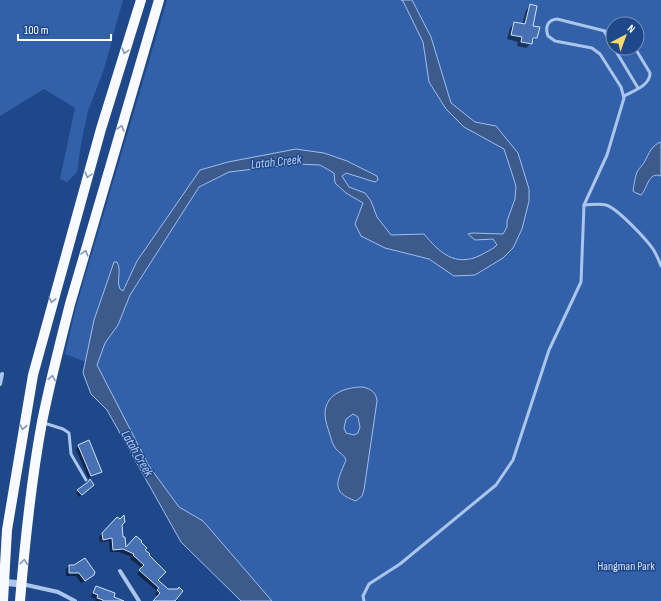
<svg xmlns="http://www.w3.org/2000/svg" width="661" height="601" viewBox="0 0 661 601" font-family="'Sofia Sans Condensed',sans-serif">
<rect width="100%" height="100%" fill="#1f488b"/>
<g fill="#3261a9" fill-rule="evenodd">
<path d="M 0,0 L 123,0 L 104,69 L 88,111 L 81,144 L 77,172 L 67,182 L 60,179 L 75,108 L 44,89 L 0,116 Z"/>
<path d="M 167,0 L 661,0 L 661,601 L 255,601 L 173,510 L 91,364 L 65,354 L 76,307 ZM 613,24 L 637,24 L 637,48 L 613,48 Z"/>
</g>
<g fill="#3c5a8b" stroke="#9ebfed" fill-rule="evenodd">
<path d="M 401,0 L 412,0 L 431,37 L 451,103 L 475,122 L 496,126 L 518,153 L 529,189 L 529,201 L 522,229 L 513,248 L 503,258 L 475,275 L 454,276 L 429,259 L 385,248 L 361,236 L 355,224 L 363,203 L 346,193 L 335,183 L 334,173 L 320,165 L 297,164 L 229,172 L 199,187 L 130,295 L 118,325 L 105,343 L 97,365 L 149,466 L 179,507 L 203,521 L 272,601 L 241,601 L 181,542 L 107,410 L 91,394 L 83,373 L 94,320 L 114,262 L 117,262 C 122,271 116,281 120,289 L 123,291 L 137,261 L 200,170 L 228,162 L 296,149 L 324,153 L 347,161 L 377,176 L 378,180 L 375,182 L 346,173 L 342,176 L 349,187 L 365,193 L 371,201 L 377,217 L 391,235 L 424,234 C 439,252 455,268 481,255 C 486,252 492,250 497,245 L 493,239 L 475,240 L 468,234 L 472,233 L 503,234 L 507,227 L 507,221 L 515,199 L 516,186 L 504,149 L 464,127 L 446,109 L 429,82 L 423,42 L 403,1 Z"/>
<path d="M 661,142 L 661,176 C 648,171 648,188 641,195 L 636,193 L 633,191 C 634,185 635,177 637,172 C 639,168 643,165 645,161 C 649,153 652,145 661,142 Z"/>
<path d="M 363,387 C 371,389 376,392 377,401 L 364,490 L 362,496 L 356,501 C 330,492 337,482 346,460 C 344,454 337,452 334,446 C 332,443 331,438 330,435 C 328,428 325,421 325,414 C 325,393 347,387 363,387 ZM 353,414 L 358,417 L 360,427 L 358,433 L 354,435 L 346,433 L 344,428 L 346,419 Z"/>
</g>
<g fill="#0007">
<path d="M 530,6 L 532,26 L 536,38 L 526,48 L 517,46 L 518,42 L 507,39 L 510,28 L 514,23 L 522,25 L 526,10 Z"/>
<path d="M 79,446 L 101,472 L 98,474 L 88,478 L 76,449 Z"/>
<path d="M 93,485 L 79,497 L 76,493 L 78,491 Z"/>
<path d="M 117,519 L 121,525 L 122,538 L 125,549 L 144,550 L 157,580 L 178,601 L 154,601 L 157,597 L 155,594 L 157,591 L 137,574 L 142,568 L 130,559 L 132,557 L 119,552 L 110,552 L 109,541 L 100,542 L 99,537 Z"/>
<path d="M 69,566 L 90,578 L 81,583 L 76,576 L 66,576 L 66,569 Z"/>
<path d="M 96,587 L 112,597 L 115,601 L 95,601 L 96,599 L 91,597 L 93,591 Z"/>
</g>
<g fill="#4771b3" stroke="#d0e0f9">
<path d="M 530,4 L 537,6 L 533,26 L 540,27 L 537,38 L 533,38 L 532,44 L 521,42 L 522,37 L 511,35 L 514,22 L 525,24 Z"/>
<path d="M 89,440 L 102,472 L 91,476 L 78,445 Z"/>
<path d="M 90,479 L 94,485 L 82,495 L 77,490 L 88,482 Z"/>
<path d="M 124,515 L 125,522 L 122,525 L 123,537 L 125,537 L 126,547 L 136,536 L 142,541 L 141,542 L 147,548 L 145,550 L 150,554 L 149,555 L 166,572 L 158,580 L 168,589 L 178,589 L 179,587 L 183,591 L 175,601 L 153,601 L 160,593 L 157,590 L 159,588 L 139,570 L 144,565 L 133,555 L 134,554 L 123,549 L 113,550 L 112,538 L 103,540 L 102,533 L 117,517 L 120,519 Z"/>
<path d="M 85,558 L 95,572 L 94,575 L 85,581 L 79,573 L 69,573 L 69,565 L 74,565 Z"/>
<path d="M 96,586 L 115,593 L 114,597 L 124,601 L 103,601 L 103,600 L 97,598 L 98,595 L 93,593 Z"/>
</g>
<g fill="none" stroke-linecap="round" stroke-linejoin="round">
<g stroke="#abc5ec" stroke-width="3">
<path d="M 604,31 L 613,46"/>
<path d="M 614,48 L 638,88"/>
<path d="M 624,96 C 633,91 650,86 650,73 L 635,48"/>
<path d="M 584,205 C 591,205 598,203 606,205 C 617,208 646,239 653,249 C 656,254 659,260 661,266"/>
<path d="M 44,423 L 63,429 L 69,433 L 71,454 L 86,480"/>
<path d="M 364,601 L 363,596 L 369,584 L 400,564 L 496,485 L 513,460 L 549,350 L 581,282 L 584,205 L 607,155 L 624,98 L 621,87 L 600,54 L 592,48 L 555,41 L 548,36 C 545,28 547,20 557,19 L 613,33"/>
</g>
<g stroke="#abc5ec" stroke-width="4">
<path d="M 0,384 L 2,374"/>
<path d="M 120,571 L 139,601"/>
<path d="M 22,584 L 58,592 L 75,601"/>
</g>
<path stroke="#abc5ec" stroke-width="7" d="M 0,582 L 22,584"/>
<g stroke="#f8faff" stroke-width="10">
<path d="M 3,601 L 7,530 L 33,375 L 101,129 L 141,0"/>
<path d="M 20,601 C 25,541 31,481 42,422 C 50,382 60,343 70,304 L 159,0"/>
</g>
</g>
<defs><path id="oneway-chevron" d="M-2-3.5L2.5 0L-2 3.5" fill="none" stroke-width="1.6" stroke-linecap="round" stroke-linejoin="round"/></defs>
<g stroke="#8198bf">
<use href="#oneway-chevron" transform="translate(125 51) rotate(107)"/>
<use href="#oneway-chevron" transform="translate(121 128) rotate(-74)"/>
<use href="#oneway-chevron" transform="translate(88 175) rotate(106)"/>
<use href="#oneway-chevron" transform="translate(85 253) rotate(-74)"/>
<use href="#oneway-chevron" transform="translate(52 300) rotate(105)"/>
<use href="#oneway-chevron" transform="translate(52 378) rotate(-78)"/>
<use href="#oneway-chevron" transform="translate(23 427) rotate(100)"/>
<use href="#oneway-chevron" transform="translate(24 562) rotate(-84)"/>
</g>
<g text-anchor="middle" stroke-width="3" stroke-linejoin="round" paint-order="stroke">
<g font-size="12" fill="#d0e0f9" stroke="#1f488b">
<text x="626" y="570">Hangman Park</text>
</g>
<g font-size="13" font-style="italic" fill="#b7cff3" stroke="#1f488b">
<text transform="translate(276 161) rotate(-6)" y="5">Latah Creek</text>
<text transform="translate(138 453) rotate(60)" y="5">Latah Creek</text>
</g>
</g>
<g transform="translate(625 36) rotate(41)"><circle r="19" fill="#1f488b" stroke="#7991b9"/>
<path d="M0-3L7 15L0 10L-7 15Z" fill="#fad86b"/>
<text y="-6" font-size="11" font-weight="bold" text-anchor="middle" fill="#ffffff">N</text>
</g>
<path d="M18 34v6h93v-6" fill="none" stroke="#ffffff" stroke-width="2"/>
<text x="24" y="34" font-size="12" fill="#ffffff" stroke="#1f488b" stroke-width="3" paint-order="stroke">100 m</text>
</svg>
